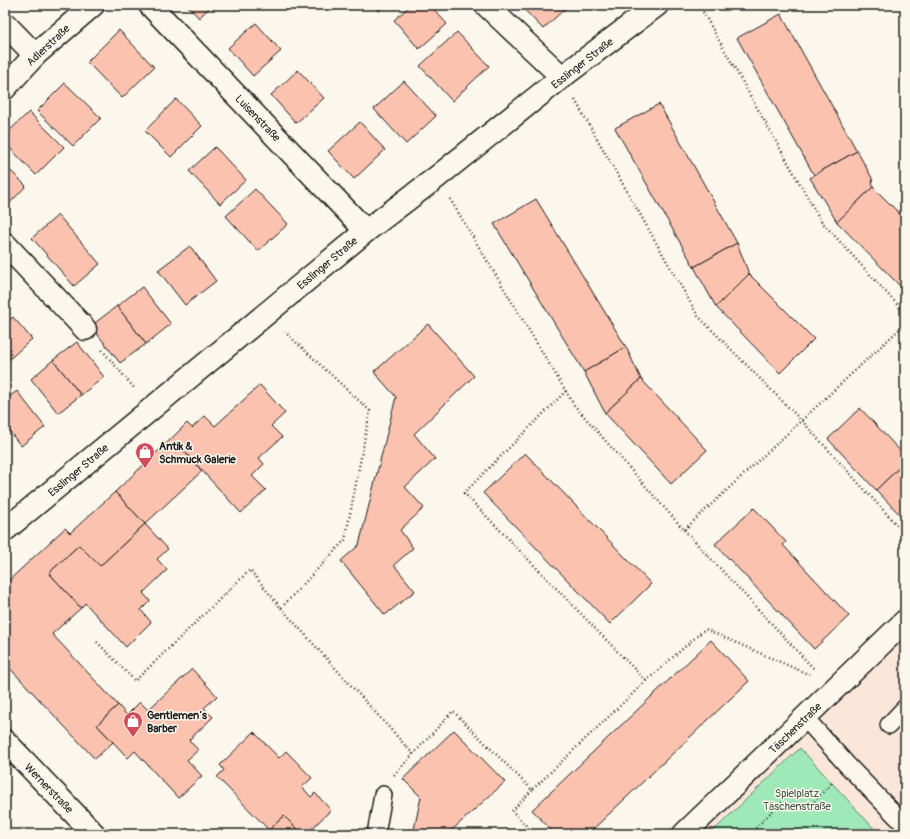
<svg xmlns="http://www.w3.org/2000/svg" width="910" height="839" viewBox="0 0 910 839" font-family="Pangolin,sans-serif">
<rect width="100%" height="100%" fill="#fbf7ec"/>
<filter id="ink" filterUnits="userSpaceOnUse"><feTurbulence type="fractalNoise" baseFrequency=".025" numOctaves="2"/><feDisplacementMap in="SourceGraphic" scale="8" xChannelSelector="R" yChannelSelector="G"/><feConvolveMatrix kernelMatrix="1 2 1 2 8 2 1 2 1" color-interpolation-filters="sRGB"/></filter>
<g filter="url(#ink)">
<path fill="#fbe7da" d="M 905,605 L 905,834 L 666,834 Z"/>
<path fill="#9fe9b8" stroke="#5e826a" d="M 800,748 L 879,834 L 710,834 Z"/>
<g fill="#fbc2b0" stroke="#1c1c1c">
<path d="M 187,5 L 212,5 L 199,18 Z"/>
<path d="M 374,5 L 385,5 L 379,11 Z"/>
<path d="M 411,5 L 430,5 L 447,24 L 419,49 L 394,20 Z"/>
<path d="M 520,5 L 569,5 L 543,29 Z"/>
<path d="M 781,14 L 857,151 L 814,175 L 737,38 Z"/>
<path d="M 256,23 L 281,51 L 253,76 L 228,48 Z"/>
<path d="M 119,30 L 154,67 L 122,98 L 87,62 Z"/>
<path d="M 457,32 L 489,66 L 452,101 L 420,66 Z"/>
<path d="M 298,70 L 324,98 L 296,123 L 271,95 Z"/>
<path d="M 404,81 L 436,116 L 406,144 L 374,109 Z"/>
<path d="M 65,83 L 101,118 L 73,146 L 37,111 Z"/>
<path d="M 176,99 L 202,126 L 171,157 L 145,131 Z"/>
<path d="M 659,104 L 737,243 L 694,267 L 615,128 Z"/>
<path d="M 29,112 L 64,147 L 36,175 L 5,143 L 5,135 Z"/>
<path d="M 360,122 L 385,150 L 354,179 L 328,151 Z"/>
<path d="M 215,147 L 246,180 L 220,204 L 189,171 Z"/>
<path d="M 857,151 L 872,178 L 873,187 L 837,222 L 810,178 L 814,175 Z"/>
<path d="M 5,165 L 26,186 L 5,208 Z"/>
<path d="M 873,187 L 905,219 L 905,283 L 901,287 L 837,222 Z"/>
<path d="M 255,189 L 288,224 L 258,251 L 226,216 Z"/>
<path d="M 536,199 L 626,347 L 584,372 L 494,224 Z"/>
<path d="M 58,215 L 100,264 L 74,286 L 32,238 Z"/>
<path d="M 737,243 L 749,274 L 716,307 L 694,267 Z"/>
<path d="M 190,246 L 216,281 L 185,305 L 158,270 Z"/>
<path d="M 749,274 L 814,339 L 780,373 L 716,307 Z"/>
<path d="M 142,287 L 171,324 L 146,344 L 117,306 Z"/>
<path d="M 117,306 L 146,344 L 120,363 L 91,326 Z"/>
<path d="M 13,317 L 32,339 L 5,363 L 5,324 Z"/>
<path d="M 428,324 L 474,376 L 414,434 L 435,459 L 405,487 L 424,508 L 400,530 L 413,548 L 394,565 L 415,591 L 385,615 L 341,561 L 359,545 L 396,397 L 374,372 Z"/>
<path d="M 77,342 L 104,377 L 81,395 L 53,360 Z"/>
<path d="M 626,347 L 641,379 L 605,413 L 584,372 Z"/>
<path d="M 53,360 L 81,395 L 58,413 L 31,379 Z"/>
<path d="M 641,379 L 707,450 L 671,484 L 605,413 Z"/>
<path d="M 260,385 L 285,413 L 271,426 L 282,437 L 259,458 L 264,464 L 252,476 L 266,490 L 241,513 L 172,438 L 187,423 L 192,428 L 205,416 L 215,426 Z"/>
<path d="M 17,391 L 45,427 L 21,446 L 5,426 L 5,400 Z"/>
<path d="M 860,408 L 905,456 L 905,462 L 876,490 L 828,439 Z"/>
<path d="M 172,438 L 202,471 L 145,524 L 115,492 Z"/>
<path d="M 525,453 L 651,584 L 610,624 L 483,493 Z"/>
<path d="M 905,462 L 905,520 L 876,490 Z"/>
<path d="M 115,492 L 145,524 L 100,566 L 79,545 L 49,573 L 81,608 L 52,634 L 118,705 L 97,725 L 113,742 L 95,759 L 5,663 L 5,584 L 65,528 L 70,533 Z"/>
<path d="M 754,508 L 786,542 L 783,545 L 849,616 L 814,649 L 715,544 Z"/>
<path d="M 145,524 L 168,549 L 157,559 L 167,570 L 143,593 L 150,601 L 141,610 L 151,622 L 126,647 L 85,603 L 81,608 L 49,573 L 79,545 L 100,566 Z"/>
<path d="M 711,640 L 749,681 L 588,834 L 555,834 L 532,810 Z"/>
<path d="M 192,669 L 217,696 L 204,708 L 213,717 L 189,740 L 198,750 L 187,760 L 202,776 L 178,798 L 135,751 L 128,758 L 97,725 L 118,705 L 127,715 L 140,702 L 148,710 Z"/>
<path d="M 454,730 L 505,782 L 451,831 L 455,834 L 413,834 L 421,797 L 403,779 Z"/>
<path d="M 254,732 L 279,758 L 286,751 L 312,778 L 302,787 L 311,797 L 315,793 L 331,810 L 306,834 L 302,834 L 284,816 L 269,830 L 217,777 L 224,770 L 220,765 Z"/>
<path d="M 284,816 L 302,834 L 265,834 L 269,830 Z"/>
</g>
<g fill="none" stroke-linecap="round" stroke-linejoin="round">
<defs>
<g id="lane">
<path d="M 805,718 L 848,766 L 905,825"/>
<path d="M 889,725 L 905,708"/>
<path d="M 376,834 L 383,795"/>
</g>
<g id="street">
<path d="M 150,5 L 366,231"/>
<path d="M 486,5 L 562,77"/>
<path d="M 5,24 L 35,55"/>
<path d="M 5,88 L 35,55 L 93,5"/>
<path d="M 5,244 L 85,329"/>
<path d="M 5,530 L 366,231 L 437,177 L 562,77 L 657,5"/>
<path d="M 5,741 L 94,834"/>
<path d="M 684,834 L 905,621"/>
</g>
</defs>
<use href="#lane" stroke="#1c1c1c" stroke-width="20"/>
<use href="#street" stroke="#1c1c1c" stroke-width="25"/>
<g stroke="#1c1c1c" stroke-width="2.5" stroke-dasharray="1 3" stroke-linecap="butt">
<path d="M 699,5 L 821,221 L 905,313"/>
<path d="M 29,6 L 30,5"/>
<path d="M 575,100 L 698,316 L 802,421 L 905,534"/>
<path d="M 450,199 L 574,405 L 684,530 L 905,324"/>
<path d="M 102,350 L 135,389"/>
<path d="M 566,391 L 464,493 L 646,681"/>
<path d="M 684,530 L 815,670"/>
<path d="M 281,608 L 413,754"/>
<path d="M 97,642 L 135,681 L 250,570 L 281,608 L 345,540 L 370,411 L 285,332"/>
<path d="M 394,775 L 453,711 L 532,790 L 646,681 L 705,629 L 810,675"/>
<path d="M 532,790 L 512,811 L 534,834"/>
<path d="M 750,834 L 780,803 L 809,807 L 832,783"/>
</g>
<use href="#lane" stroke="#fbf7ec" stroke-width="17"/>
<use href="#street" stroke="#fbf7ec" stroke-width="22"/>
</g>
</g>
<defs>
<symbol id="shop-pin" viewBox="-11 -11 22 30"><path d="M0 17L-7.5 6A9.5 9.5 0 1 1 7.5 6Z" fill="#d1495b" stroke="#fbf7ec"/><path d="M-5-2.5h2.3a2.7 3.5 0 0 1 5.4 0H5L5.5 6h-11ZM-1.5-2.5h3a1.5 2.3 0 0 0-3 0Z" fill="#fff"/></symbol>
</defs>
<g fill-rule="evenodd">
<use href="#shop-pin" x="134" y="441" width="22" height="30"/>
<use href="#shop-pin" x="122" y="710" width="22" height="30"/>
</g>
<g text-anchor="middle" stroke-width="3" stroke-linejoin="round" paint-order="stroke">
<g font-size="11" fill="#1c1c1c" stroke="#fbf7ec">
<text transform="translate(48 45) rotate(-43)" y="4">Adlerstraße</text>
<text transform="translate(582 63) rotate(-38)" y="4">Esslinger Straße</text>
<text transform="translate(258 118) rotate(46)" y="4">Luisenstraße</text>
<text transform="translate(327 263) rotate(-40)" y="4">Esslinger Straße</text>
<text transform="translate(78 470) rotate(-40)" y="4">Esslinger Straße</text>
<text transform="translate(795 728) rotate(-44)" y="4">Täschenstraße</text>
<text transform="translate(49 788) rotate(46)" y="4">Wernerstraße</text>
</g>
<g font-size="11" font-weight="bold" fill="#1c1c1c" stroke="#fbf7ec" text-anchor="start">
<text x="159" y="450">Antik &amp;<tspan x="159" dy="13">Schmuck Galerie</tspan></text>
<text x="147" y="719">Gentlemen‘s<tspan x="147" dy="13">Barber</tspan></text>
</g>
<g font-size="11" fill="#435a4b" stroke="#fbf7ec">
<text x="797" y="797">Spielplatz<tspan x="797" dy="13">Täschenstraße</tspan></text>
</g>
</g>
<rect width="910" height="839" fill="none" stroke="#fbf7ec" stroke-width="20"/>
<rect x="10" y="10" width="890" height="819" fill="none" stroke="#1c1c1c" stroke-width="1.5" filter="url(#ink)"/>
</svg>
